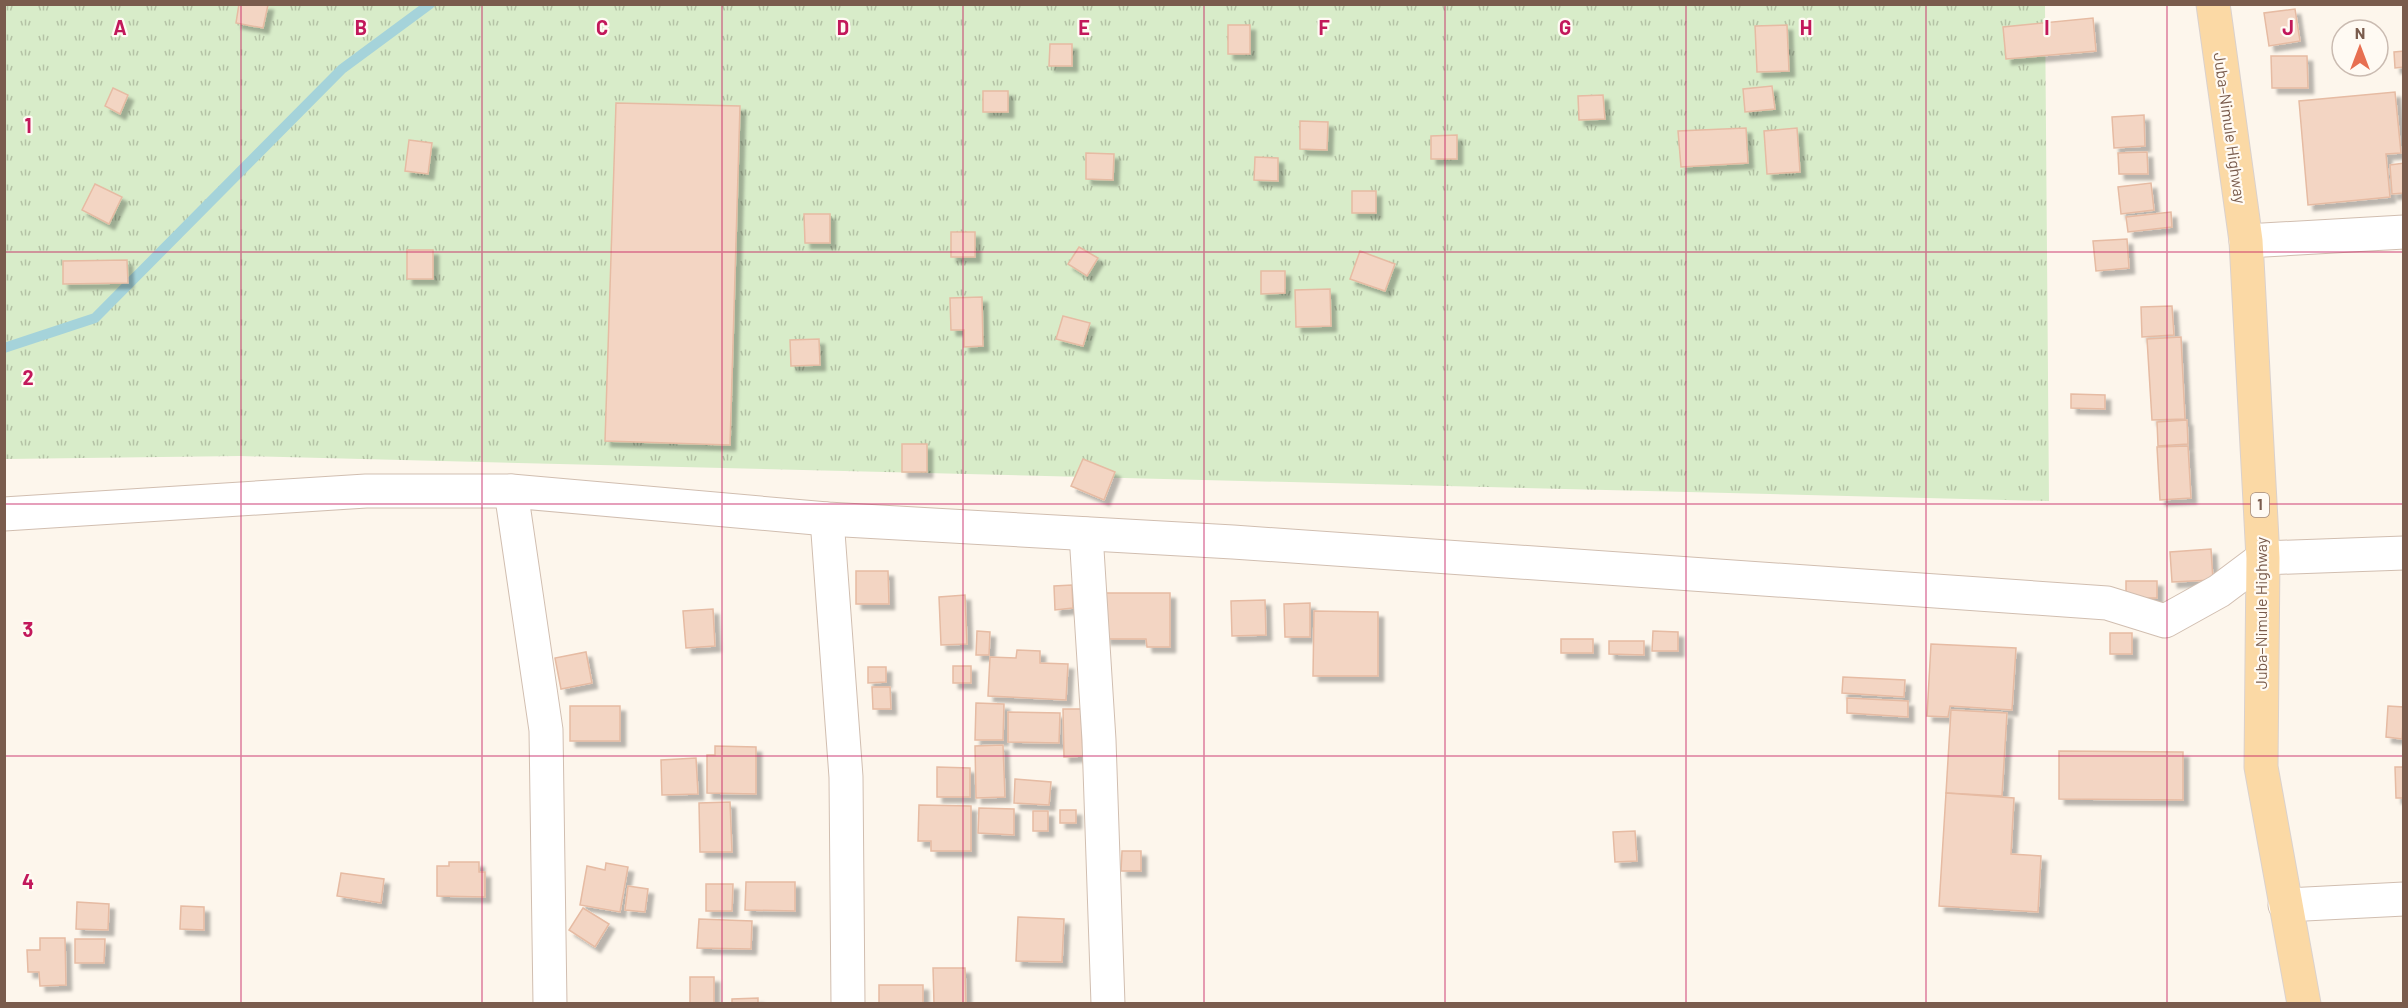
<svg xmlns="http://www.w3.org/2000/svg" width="2408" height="1008" viewBox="0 0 2408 1008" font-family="Barlow,sans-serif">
<defs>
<pattern id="grass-tufts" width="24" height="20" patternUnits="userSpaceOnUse" patternTransform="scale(1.5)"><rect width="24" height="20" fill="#d8ecc9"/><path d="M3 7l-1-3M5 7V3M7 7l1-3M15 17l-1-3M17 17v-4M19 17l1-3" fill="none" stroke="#b4c2a5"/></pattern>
<filter id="shadow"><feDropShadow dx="5.5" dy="5.5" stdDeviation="1.5" flood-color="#0004"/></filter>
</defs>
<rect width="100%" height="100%" fill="#fdf6ec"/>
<path fill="url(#grass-tufts)" d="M 4,5 L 2045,5 L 2049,501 L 240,456 L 5,459 Z"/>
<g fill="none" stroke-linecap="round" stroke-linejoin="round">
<path stroke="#a5d3da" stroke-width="10" d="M 4,348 L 95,318 L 342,69 L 430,4"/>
</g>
<g fill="#f3d5c3" stroke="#e6bba3" stroke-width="1.5" filter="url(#shadow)">
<path d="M 239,4 L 268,5 L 263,28 L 236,23 Z"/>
<path d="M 2295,9 L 2300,41 L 2269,46 L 2264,13 Z"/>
<path d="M 2093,18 L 2096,51 L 2006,59 L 2003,27 Z"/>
<rect x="1228" y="25" width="22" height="29"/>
<path d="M 1787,25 L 1789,71 L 1757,72 L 1755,26 Z"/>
<path d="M 1050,44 L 1072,44 L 1072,66 L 1049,66 Z"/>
<path d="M 2404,51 L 2404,67 L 2395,68 L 2394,52 Z"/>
<path d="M 2271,56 L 2307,56 L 2308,88 L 2272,88 Z"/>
<path d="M 1772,86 L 1775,109 L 1745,112 L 1743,89 Z"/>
<path d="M 113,88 L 128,95 L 120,114 L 105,106 Z"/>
<rect x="983" y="91" width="25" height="21"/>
<path d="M 2395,92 L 2401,153 L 2386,154 L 2390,197 L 2308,205 L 2299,101 Z"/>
<path d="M 1603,95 L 1605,119 L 1579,120 L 1578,96 Z"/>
<path d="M 616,103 L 740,106 L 730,445 L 605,441 Z"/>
<path d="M 2144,115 L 2145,146 L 2114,148 L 2112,117 Z"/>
<path d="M 1300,121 L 1328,122 L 1327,150 L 1300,149 Z"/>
<path d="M 1746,128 L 1748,163 L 1681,167 L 1678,131 Z"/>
<path d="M 1797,128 L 1800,172 L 1767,174 L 1764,131 Z"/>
<path d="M 1457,135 L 1457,159 L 1431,159 L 1431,136 Z"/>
<path d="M 409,140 L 432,143 L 428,174 L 405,171 Z"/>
<path d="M 2147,152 L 2148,174 L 2119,174 L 2118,153 Z"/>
<path d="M 1086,153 L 1114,154 L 1113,180 L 1086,179 Z"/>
<path d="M 1255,157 L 1278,158 L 1278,181 L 1254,180 Z"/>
<path d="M 2404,163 L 2404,193 L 2392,194 L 2390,165 Z"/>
<path d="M 2151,183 L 2154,210 L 2121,214 L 2118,187 Z"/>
<path d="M 95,184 L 122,197 L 109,224 L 82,210 Z"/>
<rect x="1352" y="191" width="24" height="22"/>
<path d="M 2171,212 L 2172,227 L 2128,232 L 2126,217 Z"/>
<path d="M 804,214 L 830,214 L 830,243 L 805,243 Z"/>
<rect x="951" y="232" width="24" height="25"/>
<path d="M 2127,239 L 2129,268 L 2096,271 L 2093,241 Z"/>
<path d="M 1079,247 L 1098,258 L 1087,276 L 1068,264 Z"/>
<rect x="407" y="250" width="26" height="29"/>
<path d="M 1360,251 L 1395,264 L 1385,291 L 1350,279 Z"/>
<path d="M 127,260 L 128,283 L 63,284 L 63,261 Z"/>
<path d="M 1261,271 L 1285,271 L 1285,293 L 1261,294 Z"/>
<path d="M 1330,289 L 1331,326 L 1296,327 L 1295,290 Z"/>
<path d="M 982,297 L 983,346 L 964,347 L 964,330 L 951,330 L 950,298 Z"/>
<path d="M 2172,306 L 2174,335 L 2142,337 L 2141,307 Z"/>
<path d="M 1063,316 L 1090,323 L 1083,346 L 1056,339 Z"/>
<path d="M 2181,337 L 2185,419 L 2152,420 L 2147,339 Z"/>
<path d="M 819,339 L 820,365 L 791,366 L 790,340 Z"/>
<path d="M 2071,394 L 2105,395 L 2105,409 L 2071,408 Z"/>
<path d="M 2187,420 L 2188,444 L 2158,446 L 2157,422 Z"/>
<rect x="902" y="444" width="25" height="28"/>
<path d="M 2188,446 L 2191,498 L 2160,500 L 2157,447 Z"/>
<path d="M 1083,459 L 1115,472 L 1104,500 L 1071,486 Z"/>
<path d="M 2211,549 L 2213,580 L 2172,582 L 2170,552 Z"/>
<path d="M 856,571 L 888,571 L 889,604 L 856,604 Z"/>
<rect x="2126" y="581" width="31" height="17"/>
<path d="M 1072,585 L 1073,608 L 1055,610 L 1054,586 Z"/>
<path d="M 1105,593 L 1170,593 L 1170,647 L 1147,647 L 1146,639 L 1105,639 Z"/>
<path d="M 965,595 L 967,644 L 941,645 L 939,597 Z"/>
<path d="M 1265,600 L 1266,635 L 1232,636 L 1231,601 Z"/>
<path d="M 1310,603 L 1310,637 L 1285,637 L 1284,604 Z"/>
<path d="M 713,609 L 715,646 L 686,648 L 683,611 Z"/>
<path d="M 1314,611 L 1378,612 L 1378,676 L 1313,676 Z"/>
<path d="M 977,631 L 990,632 L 989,655 L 976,655 Z"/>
<path d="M 1653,631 L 1678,632 L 1678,651 L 1652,651 Z"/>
<rect x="2110" y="633" width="22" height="21"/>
<rect x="1561" y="639" width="32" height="14"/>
<path d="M 1609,641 L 1644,641 L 1644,655 L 1609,654 Z"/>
<path d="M 1931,644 L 2016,648 L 2012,710 L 1950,706 L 1948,717 L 1927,716 Z"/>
<path d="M 1017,650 L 1040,651 L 1040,663 L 1068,664 L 1066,700 L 988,696 L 990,657 L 1016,658 Z"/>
<path d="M 586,652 L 592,683 L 561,689 L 555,658 Z"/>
<rect x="953" y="666" width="18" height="17"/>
<path d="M 868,667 L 886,667 L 886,682 L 868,683 Z"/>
<path d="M 1843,677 L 1905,680 L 1904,697 L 1842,693 Z"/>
<path d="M 872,687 L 890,687 L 891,709 L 873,709 Z"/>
<path d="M 1847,698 L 1908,701 L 1908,717 L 1847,713 Z"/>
<path d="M 976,703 L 1004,704 L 1003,740 L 975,740 Z"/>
<rect x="570" y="706" width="50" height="35"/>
<path d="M 2388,706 L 2404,707 L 2402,739 L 2386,737 Z"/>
<path d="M 1063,709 L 1081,709 L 1083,756 L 1064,757 Z"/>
<path d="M 1951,710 L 2007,713 L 2002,796 L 1946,793 Z"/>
<path d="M 1008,712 L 1060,713 L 1059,743 L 1008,742 Z"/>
<path d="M 1003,745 L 1005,797 L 976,798 L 975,746 Z"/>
<path d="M 715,746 L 756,747 L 756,794 L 707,793 L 707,755 L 715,755 Z"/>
<path d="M 2059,751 L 2183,752 L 2183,800 L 2059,799 Z"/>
<path d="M 696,758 L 698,794 L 662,795 L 661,760 Z"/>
<path d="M 937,767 L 970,768 L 970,797 L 937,797 Z"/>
<path d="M 2395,767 L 2404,767 L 2404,798 L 2396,798 Z"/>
<path d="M 1015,779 L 1051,782 L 1049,805 L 1014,803 Z"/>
<path d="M 1946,793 L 2014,798 L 2011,854 L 2041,856 L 2038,912 L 1939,906 Z"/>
<path d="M 730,802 L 732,852 L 700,852 L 699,803 Z"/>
<path d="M 919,805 L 971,806 L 971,851 L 931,851 L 931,841 L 918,841 Z"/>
<path d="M 979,808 L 1014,809 L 1014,835 L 978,833 Z"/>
<rect x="1060" y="810" width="16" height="13"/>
<rect x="1033" y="811" width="15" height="20"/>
<path d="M 1635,831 L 1637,861 L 1615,862 L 1613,832 Z"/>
<path d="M 1122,851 L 1141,851 L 1141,871 L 1121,871 Z"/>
<path d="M 449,862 L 479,862 L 479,872 L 485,872 L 485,897 L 437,896 L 437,866 L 449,866 Z"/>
<path d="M 606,863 L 628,867 L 620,912 L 580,905 L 587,866 L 605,870 Z"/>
<path d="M 341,873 L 384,879 L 381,903 L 337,896 Z"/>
<path d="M 746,882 L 795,882 L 795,911 L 745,910 Z"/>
<path d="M 706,884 L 733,884 L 732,911 L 706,911 Z"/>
<path d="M 628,886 L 648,889 L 645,912 L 625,910 Z"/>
<path d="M 77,902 L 109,904 L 108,930 L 76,929 Z"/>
<path d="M 181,906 L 204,907 L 204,930 L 180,929 Z"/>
<path d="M 583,908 L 609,924 L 595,947 L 569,930 Z"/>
<path d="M 1018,917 L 1064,919 L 1062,962 L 1016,961 Z"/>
<path d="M 699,919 L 752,921 L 751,949 L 697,948 Z"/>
<path d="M 40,938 L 65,938 L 66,985 L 40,986 L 39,972 L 28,972 L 27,950 L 40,950 Z"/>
<path d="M 75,939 L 105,939 L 104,963 L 75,963 Z"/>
<path d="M 933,968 L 965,968 L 966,1004 L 934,1004 Z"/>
<rect x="690" y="977" width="24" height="27"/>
<rect x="879" y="985" width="44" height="19"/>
<path d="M 758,998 L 758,1004 L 732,1004 L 732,999 Z"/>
</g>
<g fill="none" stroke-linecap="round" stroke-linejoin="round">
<defs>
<g id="street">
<path d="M 2246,241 L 2404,232"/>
<path d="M 511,491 L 546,730 L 550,1004"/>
<path d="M 4,514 L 366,491 L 511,491 L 827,519 L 1233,542 L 2107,603 L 2165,621 L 2219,591 L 2263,558 L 2404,553"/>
<path d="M 827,519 L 846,777 L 848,1004"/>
<path d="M 1086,534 L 1099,740 L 1108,1004"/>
<path d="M 2285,905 L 2404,899"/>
</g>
<path id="primary" d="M 2213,4 L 2246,241 L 2263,558 L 2261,767 L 2304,1004"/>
</defs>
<use href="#street" stroke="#d1beb0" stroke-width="35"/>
<use href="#primary" stroke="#dad1cd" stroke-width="35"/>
<use href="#street" stroke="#fff" stroke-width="33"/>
<use href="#primary" stroke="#fbd9a5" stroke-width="33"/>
</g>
<path fill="none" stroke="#c2185b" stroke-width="1.5" stroke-opacity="0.55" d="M 241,4 L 241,1004M 482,4 L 482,1004M 722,4 L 722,1004M 963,4 L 963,1004M 1204,4 L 1204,1004M 1445,4 L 1445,1004M 1686,4 L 1686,1004M 1926,4 L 1926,1004M 2167,4 L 2167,1004M 4,252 L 2404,252M 4,504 L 2404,504M 4,756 L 2404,756"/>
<g text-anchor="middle" stroke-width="4.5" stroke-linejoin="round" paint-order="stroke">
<rect fill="#fffaf3" stroke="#a28b7f" stroke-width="1.5" x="2251" y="493" width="18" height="24" rx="4.5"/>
<g font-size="15" font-weight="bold" fill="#7a5c4d">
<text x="2260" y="510">1</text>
</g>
<g font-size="16" fill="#7a5c4d" stroke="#fffaf3">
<text transform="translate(2230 128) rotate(82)" y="6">Juba–Nimule Highway</text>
<text transform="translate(2261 613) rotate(-90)" y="6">Juba–Nimule Highway</text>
</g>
</g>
<g font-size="20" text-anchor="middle" font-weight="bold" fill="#c2185b" stroke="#fffaf3" stroke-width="4.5" stroke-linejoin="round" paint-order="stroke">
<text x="120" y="35">A</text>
<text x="361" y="35">B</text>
<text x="602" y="35">C</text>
<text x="843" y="35">D</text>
<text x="1084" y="35">E</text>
<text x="1324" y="35">F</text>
<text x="1565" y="35">G</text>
<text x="1806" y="35">H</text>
<text x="2047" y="35">I</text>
<text x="2288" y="35">J</text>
<text x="28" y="133">1</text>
<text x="28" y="385">2</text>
<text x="28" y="637">3</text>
<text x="28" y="889">4</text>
</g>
<rect width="2408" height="1008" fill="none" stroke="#7a5c4d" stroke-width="12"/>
<g transform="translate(2360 48)"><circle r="28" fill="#fffaf3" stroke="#cabbb1" stroke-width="1.5"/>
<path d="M0-4.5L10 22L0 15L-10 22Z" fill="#e76f51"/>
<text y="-9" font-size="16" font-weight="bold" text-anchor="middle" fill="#7a5c4d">N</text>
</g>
</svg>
